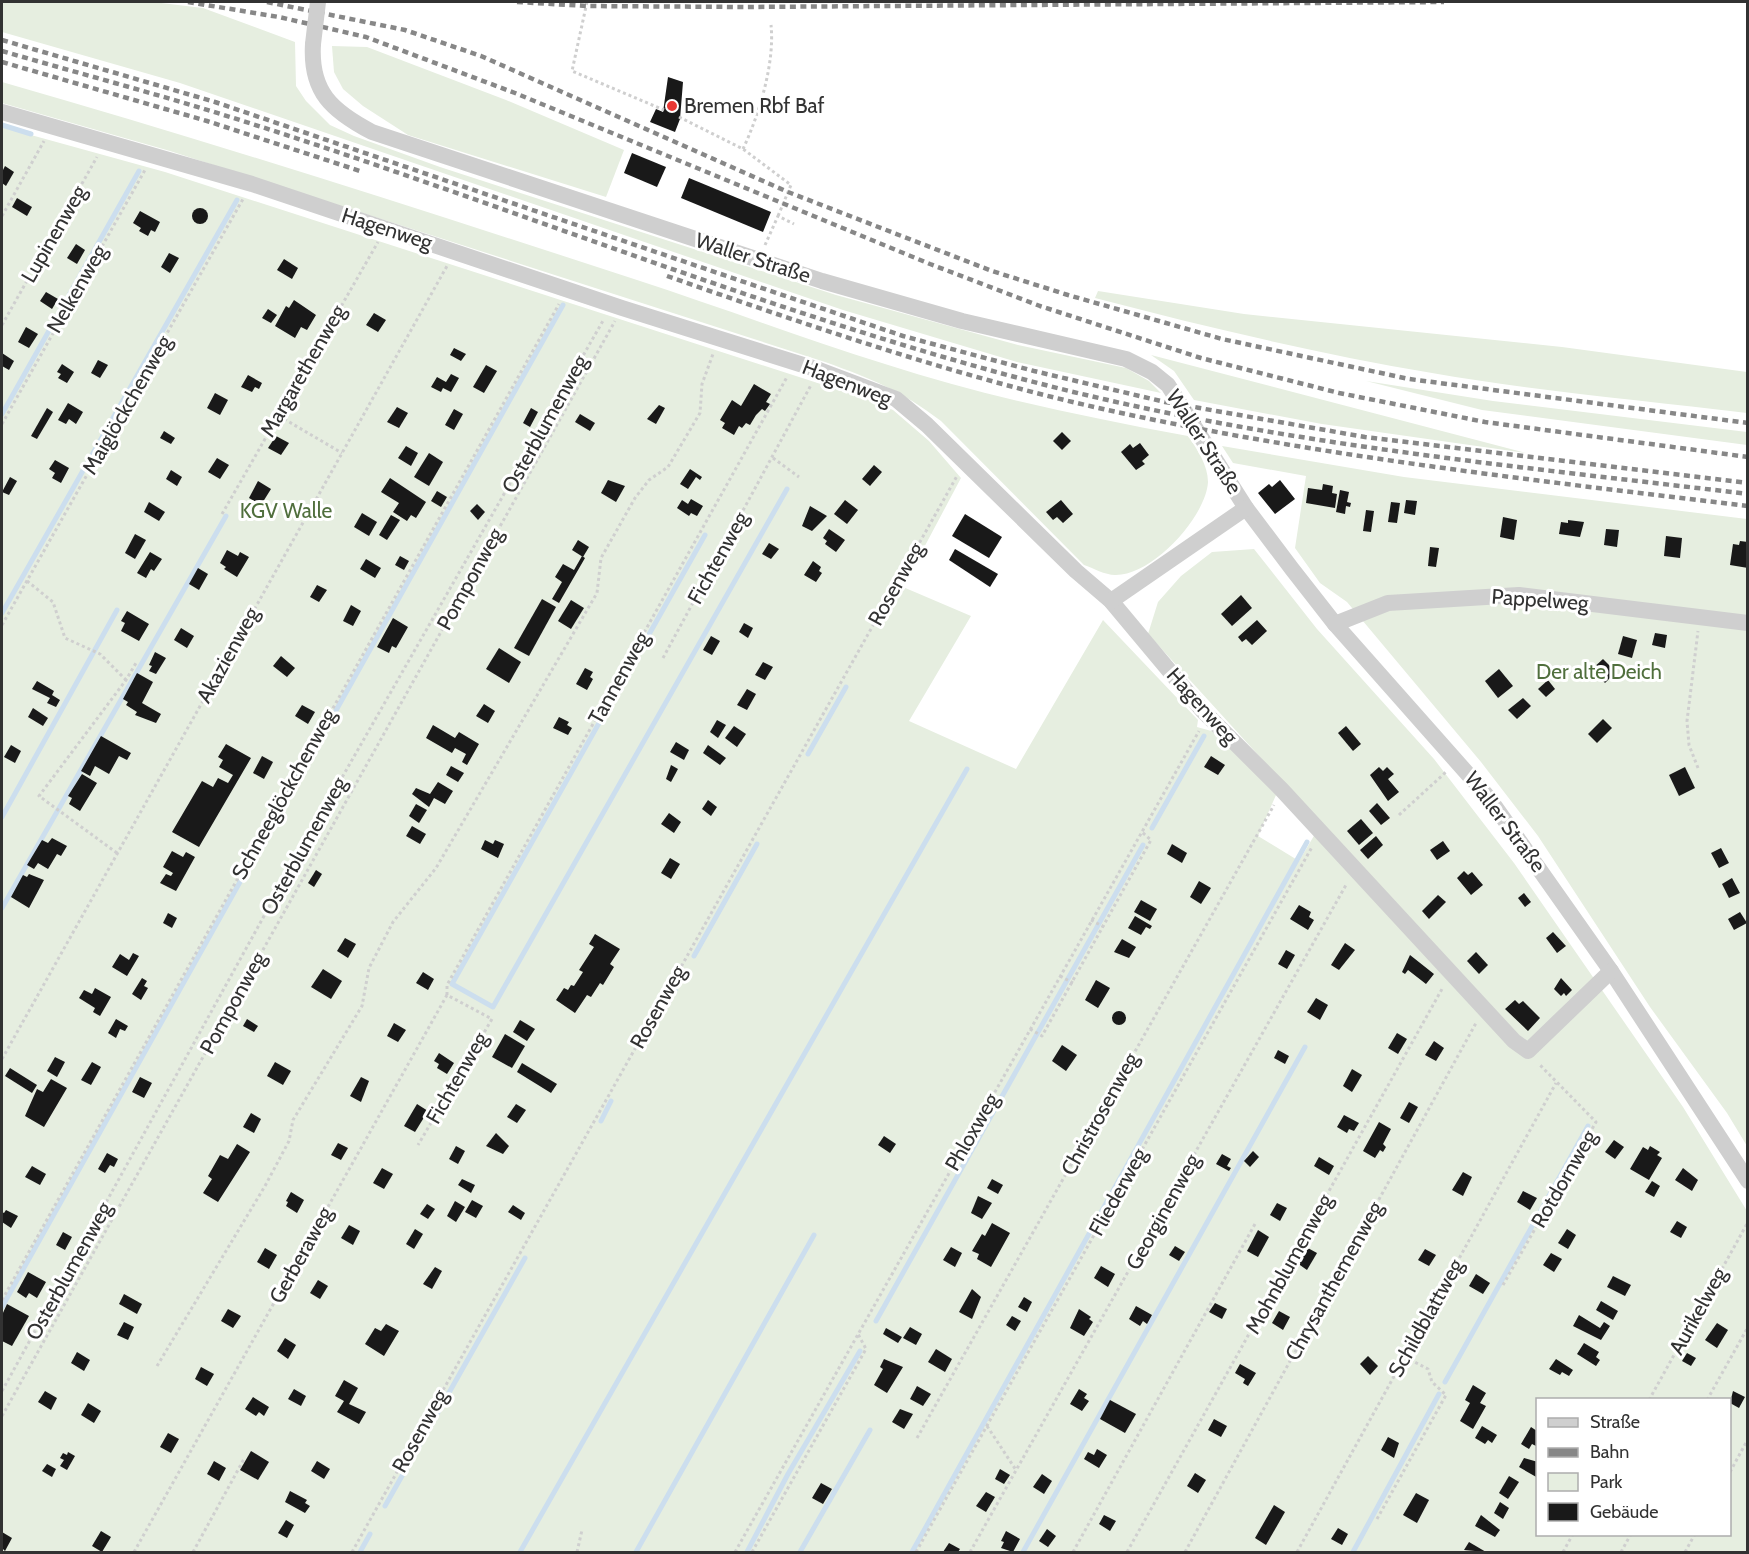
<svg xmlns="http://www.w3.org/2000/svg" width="1749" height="1554" viewBox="0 0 1749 1554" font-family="Cabin,sans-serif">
<rect width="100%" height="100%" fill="#fff"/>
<g fill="#e6eee0" fill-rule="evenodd">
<path d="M 2,2 L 153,2 L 203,8 L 295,42 L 296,86 L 306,101 L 330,125 L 354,136 L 440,167 L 836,295 L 1018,345 L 1126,368 L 1149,381 L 1161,393 L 1017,362 L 843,310 L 180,83 L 2,32 Z"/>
<path d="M 332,46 L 367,47 L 506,100 L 624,150 L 606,197 L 408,135 L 363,106 L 343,89 L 334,72 Z"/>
<path d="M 2,82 C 215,143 426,211 637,280 C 720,307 802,338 885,364 C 983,396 1086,417 1188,436 C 1197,449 1208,465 1208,482 C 1206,517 1152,576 1115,575 C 1105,575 1093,568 1084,565 L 941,421 C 900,390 872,379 825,362 L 170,151 L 2,103 Z"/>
<path d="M 2,127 L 165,172 L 867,399 L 893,410 L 929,441 L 961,478 L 903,587 L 971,616 L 909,721 L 1016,769 L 1103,620 L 1198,720 L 1197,727 L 1215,732 L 1276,795 L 1258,836 L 1299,861 L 1321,824 L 1148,634 L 1158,602 L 1181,576 L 1212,552 L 1254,549 L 1317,629 L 1434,759 L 1514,863 L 1683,1107 L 1747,1211 L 1747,1552 L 2,1552 ZM 1538,1400 L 1730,1400 L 1730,1534 L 1538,1534 Z"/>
<path d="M 1098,291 L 1244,314 L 1562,347 L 1747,372 L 1747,413 C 1643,400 1535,391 1432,373 C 1319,354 1206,327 1095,298 Z"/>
<path d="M 1151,355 L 1526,453 L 1322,424 L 1194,400 L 1174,371 Z"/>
<path d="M 1366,381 L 1493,401 L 1747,432 L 1747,445 L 1482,410 Z"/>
<path d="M 1222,446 L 1404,477 L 1747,519 L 1747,1146 L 1727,1113 L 1650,1007 L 1538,836 L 1481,762 L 1347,602 L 1320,583 L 1295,548 L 1306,476 L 1233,463 Z"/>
</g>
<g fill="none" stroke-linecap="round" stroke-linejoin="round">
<g stroke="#ccdeee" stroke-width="5">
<path d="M 2,125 L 31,134"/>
<path d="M 2,414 L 139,171"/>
<path d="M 705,535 L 452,984 L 493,1007 L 787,489"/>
<path d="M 2,613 L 237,200"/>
<path d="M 808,754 L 846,687"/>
<path d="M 2,817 L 117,610"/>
<path d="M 1152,828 L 1204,736"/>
<path d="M 2,908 L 226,516"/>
<path d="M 694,956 L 757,844"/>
<path d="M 647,1038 L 675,990"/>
<path d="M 601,1121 L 611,1101"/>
<path d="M 2,1307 L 563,305"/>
<path d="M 876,1321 L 1143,845"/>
<path d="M 1445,1382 L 1588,1126"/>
<path d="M 385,1506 L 525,1258"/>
<path d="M 360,1552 L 370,1534"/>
<path d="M 520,1552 L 967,769"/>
<path d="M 636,1552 L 814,1235"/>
<path d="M 747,1552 L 788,1474 L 860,1351"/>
<path d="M 800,1552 L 870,1430"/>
<path d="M 912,1552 L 1307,842"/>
<path d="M 1023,1552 L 1305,1047"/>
<path d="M 1353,1552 L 1439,1394"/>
</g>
</g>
<g fill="#191919">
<path d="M 668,77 L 683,82 L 680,119 L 675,132 L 650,122 L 656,109 L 663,112 Z"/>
<path d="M 632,153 L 666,167 L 657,187 L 624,173 Z"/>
<path d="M 5,166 L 14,172 L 6,186 L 2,183 L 2,172 Z"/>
<path d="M 689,178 L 771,212 L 763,232 L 681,198 Z"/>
<path d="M 17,198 L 32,207 L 27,216 L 12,207 Z"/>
<circle cx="200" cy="216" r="8"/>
<path d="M 140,211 L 160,222 L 155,232 L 151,230 L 148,236 L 139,231 L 141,228 L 133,223 Z"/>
<path d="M 76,244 L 85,250 L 77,264 L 67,258 Z"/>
<path d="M 169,253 L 179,258 L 170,273 L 161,267 Z"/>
<path d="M 284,259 L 298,268 L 292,279 L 277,270 Z"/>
<path d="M 46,292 L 58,299 L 52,309 L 40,301 Z"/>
<path d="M 294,300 L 316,315 L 307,330 L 301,327 L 295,338 L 275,326 L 286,306 L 289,308 Z"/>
<path d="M 268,309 L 277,315 L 271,323 L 262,318 Z"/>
<path d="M 374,313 L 386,320 L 378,332 L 366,325 Z"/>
<path d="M 26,327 L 38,334 L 29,348 L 18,342 Z"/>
<path d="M 454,348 L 466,354 L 461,361 L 450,355 Z"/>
<path d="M 2,353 L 14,361 L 9,370 L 2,366 Z"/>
<path d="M 98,360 L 108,365 L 100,378 L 91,373 Z"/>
<path d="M 62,364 L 74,372 L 67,383 L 58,378 L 61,374 L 57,372 Z"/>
<path d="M 486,365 L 497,371 L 484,393 L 473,387 Z"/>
<path d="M 451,374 L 459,378 L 451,392 L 443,388 L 441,392 L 431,387 L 437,377 L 446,382 Z"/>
<path d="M 248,375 L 262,383 L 259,389 L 255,387 L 252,392 L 241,387 Z"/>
<path d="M 754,384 L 771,394 L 766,402 L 770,404 L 765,411 L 762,409 L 756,415 L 750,425 L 746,423 L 742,428 L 739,426 L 734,435 L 722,428 L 725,423 L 720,420 L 732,400 L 741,406 Z"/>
<path d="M 215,393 L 228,400 L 220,415 L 207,408 Z"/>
<path d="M 68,403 L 83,412 L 76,424 L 69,419 L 66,424 L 58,420 Z"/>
<path d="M 659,405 L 665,408 L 656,424 L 647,419 Z"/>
<path d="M 397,407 L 408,413 L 399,428 L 387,422 Z"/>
<path d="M 47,408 L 53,412 L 37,439 L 31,436 Z"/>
<path d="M 531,408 L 538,412 L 530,427 L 523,423 Z"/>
<path d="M 454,409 L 463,414 L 454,430 L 445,425 Z"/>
<path d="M 580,414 L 595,423 L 590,431 L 575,422 Z"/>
<path d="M 164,431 L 175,438 L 171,444 L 160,438 Z"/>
<path d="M 1062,432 L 1071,441 L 1062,450 L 1053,441 Z"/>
<path d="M 276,436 L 289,443 L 281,455 L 268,448 Z"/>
<path d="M 1140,443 L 1149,455 L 1142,461 L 1145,464 L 1136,470 L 1121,452 L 1130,444 L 1133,448 Z"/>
<path d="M 406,446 L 418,453 L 411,466 L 398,458 Z"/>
<path d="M 429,453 L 443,462 L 429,486 L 414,477 Z"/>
<path d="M 217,458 L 229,465 L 220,479 L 208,472 Z"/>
<path d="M 55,460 L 69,468 L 61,483 L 52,478 L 55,473 L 49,469 Z"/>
<path d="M 874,465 L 882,472 L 870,486 L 862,479 Z"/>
<path d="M 690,469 L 702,477 L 700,480 L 696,477 L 688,489 L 680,484 Z"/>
<path d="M 171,470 L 182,477 L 177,486 L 166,479 Z"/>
<path d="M 10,477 L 17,481 L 9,495 L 2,492 Z"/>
<path d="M 390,478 L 426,502 L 416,518 L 411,515 L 407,521 L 393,512 L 399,503 L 381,492 Z"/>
<path d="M 608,480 L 625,486 L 616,502 L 601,493 Z"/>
<path d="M 1280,480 L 1295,499 L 1275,514 L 1258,493 L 1269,484 L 1272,487 Z"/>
<path d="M 258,481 L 271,489 L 261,505 L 249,498 Z"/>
<path d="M 1323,484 L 1333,486 L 1332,493 L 1337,494 L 1335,508 L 1306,503 L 1308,488 L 1322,490 Z"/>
<path d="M 1340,490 L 1349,492 L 1347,502 L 1351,503 L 1350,507 L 1346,506 L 1345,514 L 1336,512 Z"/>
<path d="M 437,491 L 447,497 L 441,507 L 431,501 Z"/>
<path d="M 691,499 L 703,506 L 697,516 L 691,513 L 689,516 L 677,508 L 682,500 L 688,504 Z"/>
<path d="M 845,500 L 858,510 L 847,524 L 834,514 Z"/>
<path d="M 1061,500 L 1073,514 L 1063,523 L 1057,517 L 1053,520 L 1046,512 Z"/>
<path d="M 1406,500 L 1417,501 L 1415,515 L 1404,513 Z"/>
<path d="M 149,502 L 165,512 L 159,521 L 144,512 Z"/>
<path d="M 1391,502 L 1400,503 L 1397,523 L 1388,522 Z"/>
<path d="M 477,504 L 485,512 L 478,520 L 470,511 Z"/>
<path d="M 810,506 L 827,516 L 812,531 L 802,526 Z"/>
<path d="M 1366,510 L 1374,511 L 1371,532 L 1363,531 Z"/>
<path d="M 362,513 L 377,522 L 369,536 L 354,527 Z"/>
<path d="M 965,514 L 1002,537 L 989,558 L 952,536 Z"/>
<path d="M 391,515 L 400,520 L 387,540 L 379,535 Z"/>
<path d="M 1503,517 L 1517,520 L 1514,540 L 1500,537 Z"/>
<path d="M 1568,520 L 1584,522 L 1580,537 L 1559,534 L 1561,522 L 1568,523 Z"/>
<path d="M 829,529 L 845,540 L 836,552 L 825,544 L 827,541 L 823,538 Z"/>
<path d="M 1606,529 L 1619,530 L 1617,547 L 1604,545 Z"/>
<path d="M 135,534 L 146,540 L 135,559 L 125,553 Z"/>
<path d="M 1666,536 L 1682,538 L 1680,558 L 1664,556 Z"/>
<path d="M 578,540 L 589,547 L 583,557 L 572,550 Z"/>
<path d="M 1740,541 L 1748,542 L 1748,568 L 1730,565 L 1733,544 L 1739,545 Z"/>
<path d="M 769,543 L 779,549 L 771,559 L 762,554 Z"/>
<path d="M 1430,547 L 1439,548 L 1436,567 L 1428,566 Z"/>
<path d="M 955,549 L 998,574 L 990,587 L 949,560 Z"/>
<path d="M 227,550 L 238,556 L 240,552 L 249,557 L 237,577 L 224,569 L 226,567 L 220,563 Z"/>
<path d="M 150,552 L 162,559 L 154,571 L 151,569 L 146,578 L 137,573 Z"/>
<path d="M 400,556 L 409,561 L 404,570 L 395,565 Z"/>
<path d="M 582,556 L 585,558 L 559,603 L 552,599 L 562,582 L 555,577 L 563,564 L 574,570 Z"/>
<path d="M 366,559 L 381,568 L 375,578 L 360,569 Z"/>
<path d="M 813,561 L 821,567 L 819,571 L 822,573 L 816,582 L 804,575 Z"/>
<path d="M 198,568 L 208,574 L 199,590 L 189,584 Z"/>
<path d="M 317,585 L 327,590 L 319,602 L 310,597 Z"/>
<path d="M 1241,595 L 1252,608 L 1232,626 L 1221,614 Z"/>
<path d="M 542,599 L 556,607 L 529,656 L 514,648 Z"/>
<path d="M 571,600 L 584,608 L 571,629 L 558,621 Z"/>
<path d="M 351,605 L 361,611 L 353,626 L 343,621 Z"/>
<path d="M 127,611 L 149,624 L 139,641 L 121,631 L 125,623 L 121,621 Z"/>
<path d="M 393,618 L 408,627 L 396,648 L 392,646 L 389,653 L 377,647 Z"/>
<path d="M 1257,620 L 1267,631 L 1252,645 L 1246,639 L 1242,642 L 1238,637 Z"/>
<path d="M 744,623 L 753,628 L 748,638 L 739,632 Z"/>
<path d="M 181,628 L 194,636 L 187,648 L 174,640 Z"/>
<path d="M 1655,633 L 1667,635 L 1665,648 L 1652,645 Z"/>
<path d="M 711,636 L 720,641 L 712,655 L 703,650 Z"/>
<path d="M 1623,636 L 1637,640 L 1632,658 L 1618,654 Z"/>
<path d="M 499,648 L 521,662 L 509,683 L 486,669 Z"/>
<path d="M 155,652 L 166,658 L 156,674 L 149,671 L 152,666 L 149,665 Z"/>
<path d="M 281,656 L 295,668 L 287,677 L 273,666 Z"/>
<path d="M 1603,659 L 1616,672 L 1605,683 L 1592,669 Z"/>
<path d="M 763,662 L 773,667 L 765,680 L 755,675 Z"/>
<path d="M 585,668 L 593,672 L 590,677 L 593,679 L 587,690 L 576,684 Z"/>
<path d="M 1499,669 L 1513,686 L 1498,698 L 1485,681 Z"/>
<path d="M 137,673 L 153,682 L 142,703 L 161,714 L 156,723 L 135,715 L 137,712 L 126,705 L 128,702 L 123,699 Z"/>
<path d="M 1548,680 L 1555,689 L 1546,697 L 1538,689 Z"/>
<path d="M 37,681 L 54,691 L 52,695 L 60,700 L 56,707 L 47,703 L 50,698 L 32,689 Z"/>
<path d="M 747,689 L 756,694 L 747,710 L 737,705 Z"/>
<path d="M 1523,698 L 1531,706 L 1517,719 L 1508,710 Z"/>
<path d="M 484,704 L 495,711 L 488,723 L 476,716 Z"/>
<path d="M 302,705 L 315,712 L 308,724 L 295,716 Z"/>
<path d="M 33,708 L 48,718 L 43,726 L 28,717 Z"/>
<path d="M 559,717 L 569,722 L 567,725 L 572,728 L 568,735 L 553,728 Z"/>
<path d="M 1603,719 L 1612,728 L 1597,743 L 1588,734 Z"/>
<path d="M 717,720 L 726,725 L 718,738 L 710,732 Z"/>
<path d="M 433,725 L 455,738 L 459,732 L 479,744 L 467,765 L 462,762 L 466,754 L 455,748 L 452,753 L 426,738 Z"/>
<path d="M 734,726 L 746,734 L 737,747 L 725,738 Z"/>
<path d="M 1346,726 L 1361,744 L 1353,751 L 1338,733 Z"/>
<path d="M 101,736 L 131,753 L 127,760 L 119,756 L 109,774 L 95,766 L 90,776 L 81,771 Z"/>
<path d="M 676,742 L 689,750 L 684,760 L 670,752 Z"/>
<path d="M 226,744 L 251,758 L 199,847 L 172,832 L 202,781 L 213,787 L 218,778 L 228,783 L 233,775 L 219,767 L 223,760 L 218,757 Z"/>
<path d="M 11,745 L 21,751 L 15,763 L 4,757 Z"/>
<path d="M 708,745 L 726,758 L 720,765 L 703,753 Z"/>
<path d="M 262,756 L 273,762 L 264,779 L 253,773 Z"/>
<path d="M 1211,756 L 1225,765 L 1218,775 L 1204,767 Z"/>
<path d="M 671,765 L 678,769 L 671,782 L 666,779 Z"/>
<path d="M 451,766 L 464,773 L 458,782 L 446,775 Z"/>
<path d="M 1379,767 L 1383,771 L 1387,767 L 1394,774 L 1388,779 L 1399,792 L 1388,801 L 1370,775 Z"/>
<path d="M 1685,767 L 1695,788 L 1679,796 L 1669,775 Z"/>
<path d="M 82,774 L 97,783 L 80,811 L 69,804 L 72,798 L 68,796 Z"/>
<path d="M 438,782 L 453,791 L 445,804 L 434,798 L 429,807 L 412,794 L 416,788 L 430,794 Z"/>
<path d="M 708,800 L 717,807 L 711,816 L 702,809 Z"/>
<path d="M 1377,803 L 1390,818 L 1381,825 L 1369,811 Z"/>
<path d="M 416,804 L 427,810 L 419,823 L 409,816 Z"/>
<path d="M 669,813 L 681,822 L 674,833 L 661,824 Z"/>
<path d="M 1361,819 L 1373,833 L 1359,845 L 1347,831 Z"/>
<path d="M 412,826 L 426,834 L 420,844 L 406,836 Z"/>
<path d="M 1376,836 L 1383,845 L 1368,859 L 1360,850 Z"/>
<path d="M 52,838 L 67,846 L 61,856 L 57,854 L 48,869 L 38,863 L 34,869 L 27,865 L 42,840 L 48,843 Z"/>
<path d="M 485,840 L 493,844 L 495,840 L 504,844 L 498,858 L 481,849 Z"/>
<path d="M 1443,841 L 1450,851 L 1437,860 L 1430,850 Z"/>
<path d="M 1172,844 L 1187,853 L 1182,863 L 1167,854 Z"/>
<path d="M 1721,848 L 1729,863 L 1719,868 L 1711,853 Z"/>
<path d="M 172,851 L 183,857 L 186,852 L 195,857 L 176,891 L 160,883 L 166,874 L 171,876 L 173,873 L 163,867 Z"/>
<path d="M 670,858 L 680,864 L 671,879 L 661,873 Z"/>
<path d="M 316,870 L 322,874 L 314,887 L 308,883 Z"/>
<path d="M 1464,871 L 1468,875 L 1472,872 L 1483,885 L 1471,895 L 1457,878 Z"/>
<path d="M 29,874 L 44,880 L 29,908 L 11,897 L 23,875 L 27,877 Z"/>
<path d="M 1732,878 L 1740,893 L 1729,898 L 1722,884 Z"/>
<path d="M 1199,881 L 1211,888 L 1201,904 L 1190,897 Z"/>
<path d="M 1524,893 L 1531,902 L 1525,907 L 1518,898 Z"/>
<path d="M 1438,895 L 1446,902 L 1429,919 L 1422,911 Z"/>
<path d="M 1141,900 L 1157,909 L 1150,921 L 1134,912 Z"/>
<path d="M 1299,905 L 1311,912 L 1309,917 L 1314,920 L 1308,930 L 1290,919 Z"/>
<path d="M 1740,912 L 1747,923 L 1734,930 L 1728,919 Z"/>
<path d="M 168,913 L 177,918 L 172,928 L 163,923 Z"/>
<path d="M 1135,916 L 1152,926 L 1150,929 L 1146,927 L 1141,935 L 1128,928 Z"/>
<path d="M 1553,932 L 1566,946 L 1557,953 L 1546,938 Z"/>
<path d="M 595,934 L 620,949 L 610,964 L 614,967 L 603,985 L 600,983 L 591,997 L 587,995 L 575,1013 L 556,1000 L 564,988 L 568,990 L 571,985 L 574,986 L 583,972 L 579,970 L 594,947 L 589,944 Z"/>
<path d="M 345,938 L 356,944 L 348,958 L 337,951 Z"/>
<path d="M 1122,939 L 1136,947 L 1129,958 L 1114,952 Z"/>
<path d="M 1345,943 L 1355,950 L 1339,970 L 1331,965 Z"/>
<path d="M 1286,950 L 1295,955 L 1287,969 L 1278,964 Z"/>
<path d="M 1476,952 L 1488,965 L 1479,974 L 1467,961 Z"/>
<path d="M 133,953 L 139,956 L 127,976 L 112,967 L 120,954 L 129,960 Z"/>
<path d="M 1410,955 L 1434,974 L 1426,984 L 1408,970 L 1405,974 L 1402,972 Z"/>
<path d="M 323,969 L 342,981 L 331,999 L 311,987 Z"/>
<path d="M 423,972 L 434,979 L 428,990 L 416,983 Z"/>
<path d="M 142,978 L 147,981 L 144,986 L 148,988 L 141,1000 L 132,994 Z"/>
<path d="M 1561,978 L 1572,990 L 1566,996 L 1564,993 L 1561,996 L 1554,989 Z"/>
<path d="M 1096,980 L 1110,988 L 1098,1008 L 1085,1000 Z"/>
<path d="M 95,988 L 111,997 L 100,1016 L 93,1012 L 95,1008 L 79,998 L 84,990 L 92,994 Z"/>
<path d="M 1316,998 L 1328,1005 L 1320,1020 L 1307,1012 Z"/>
<path d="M 1515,1000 L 1519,1004 L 1523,1001 L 1540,1018 L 1528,1031 L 1505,1009 Z"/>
<circle cx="1119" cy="1018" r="7"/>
<path d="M 116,1019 L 128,1026 L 125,1031 L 120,1029 L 116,1038 L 108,1033 Z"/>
<path d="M 247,1019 L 258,1026 L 254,1032 L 243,1026 Z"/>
<path d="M 520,1020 L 535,1029 L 527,1041 L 513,1032 Z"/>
<path d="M 394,1023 L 406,1030 L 398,1042 L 387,1036 Z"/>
<path d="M 1397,1033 L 1407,1039 L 1398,1054 L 1388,1048 Z"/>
<path d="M 505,1034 L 525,1046 L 512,1068 L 492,1057 Z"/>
<path d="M 1434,1041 L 1444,1048 L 1436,1061 L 1425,1055 Z"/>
<path d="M 1062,1045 L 1077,1055 L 1066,1071 L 1052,1061 Z"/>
<path d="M 1278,1050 L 1289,1056 L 1285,1064 L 1274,1058 Z"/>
<path d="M 439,1053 L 454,1063 L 447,1074 L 437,1068 L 439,1064 L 434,1061 Z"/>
<path d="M 55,1057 L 65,1062 L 57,1077 L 47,1071 Z"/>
<path d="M 92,1062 L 101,1067 L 91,1085 L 81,1080 Z"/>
<path d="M 275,1062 L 291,1071 L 283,1085 L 267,1076 Z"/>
<path d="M 522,1063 L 557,1084 L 551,1093 L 517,1072 Z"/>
<path d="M 10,1068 L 37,1085 L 32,1093 L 5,1076 Z"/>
<path d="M 1352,1069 L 1362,1075 L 1352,1092 L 1343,1086 Z"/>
<path d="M 140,1077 L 152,1083 L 144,1098 L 132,1092 Z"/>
<path d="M 361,1077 L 369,1081 L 361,1102 L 350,1096 Z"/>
<path d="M 51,1079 L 67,1088 L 44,1127 L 25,1116 L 37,1089 L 43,1092 Z"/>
<path d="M 1409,1102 L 1418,1107 L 1409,1123 L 1400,1118 Z"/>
<path d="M 417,1104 L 428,1111 L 415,1132 L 404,1126 Z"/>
<path d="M 516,1104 L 526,1110 L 517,1123 L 507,1117 Z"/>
<path d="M 251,1113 L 261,1119 L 254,1133 L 243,1127 Z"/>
<path d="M 1344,1115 L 1359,1123 L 1354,1131 L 1349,1129 L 1347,1133 L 1337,1127 Z"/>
<path d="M 1379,1122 L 1391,1129 L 1383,1144 L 1386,1147 L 1383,1152 L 1380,1150 L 1375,1158 L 1363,1151 Z"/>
<path d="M 496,1133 L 509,1146 L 503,1154 L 486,1146 Z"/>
<path d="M 884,1136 L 896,1144 L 890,1153 L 878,1145 Z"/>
<path d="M 1614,1140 L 1624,1147 L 1615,1159 L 1605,1152 Z"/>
<path d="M 338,1143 L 348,1148 L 341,1160 L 331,1155 Z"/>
<path d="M 237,1144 L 250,1152 L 218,1202 L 203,1193 L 212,1179 L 208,1176 L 220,1155 L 228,1159 Z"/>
<path d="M 456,1146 L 465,1151 L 458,1164 L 449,1159 Z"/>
<path d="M 1650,1146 L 1660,1152 L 1657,1155 L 1662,1158 L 1649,1180 L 1630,1169 L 1643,1147 L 1648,1150 Z"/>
<path d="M 1253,1151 L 1259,1157 L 1250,1167 L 1244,1161 Z"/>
<path d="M 107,1153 L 118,1159 L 114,1167 L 110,1165 L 105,1173 L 98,1169 Z"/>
<path d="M 1222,1154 L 1231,1159 L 1227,1166 L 1231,1168 L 1229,1171 L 1216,1164 Z"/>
<path d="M 1319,1157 L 1334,1166 L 1329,1175 L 1314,1166 Z"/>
<path d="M 32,1166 L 46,1174 L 40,1185 L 25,1177 Z"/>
<path d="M 382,1168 L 393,1174 L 384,1189 L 373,1183 Z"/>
<path d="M 1683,1168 L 1698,1180 L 1692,1191 L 1675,1180 Z"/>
<path d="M 1463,1172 L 1472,1177 L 1463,1196 L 1452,1190 Z"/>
<path d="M 462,1179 L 475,1185 L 471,1193 L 458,1185 Z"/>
<path d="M 992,1179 L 1003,1185 L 998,1194 L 987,1188 Z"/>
<path d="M 1652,1181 L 1660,1186 L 1654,1197 L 1645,1192 Z"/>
<path d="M 1523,1191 L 1537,1198 L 1530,1210 L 1517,1202 Z"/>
<path d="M 291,1192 L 304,1200 L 297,1213 L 286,1206 L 288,1202 L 286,1201 Z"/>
<path d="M 978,1196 L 992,1203 L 982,1219 L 971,1213 Z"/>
<path d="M 472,1200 L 483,1206 L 476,1218 L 465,1212 Z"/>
<path d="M 455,1201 L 465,1207 L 456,1222 L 447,1216 Z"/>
<path d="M 1277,1203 L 1287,1208 L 1280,1221 L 1270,1215 Z"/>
<path d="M 427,1204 L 435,1209 L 428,1219 L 420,1214 Z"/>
<path d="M 513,1205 L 525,1213 L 521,1220 L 508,1212 Z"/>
<path d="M 6,1210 L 18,1216 L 11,1228 L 2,1222 L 2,1212 L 4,1213 Z"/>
<path d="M 1677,1221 L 1687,1227 L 1681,1238 L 1670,1232 Z"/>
<path d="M 992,1223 L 1010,1233 L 991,1267 L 977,1259 L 979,1254 L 972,1251 L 982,1234 L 985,1236 Z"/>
<path d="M 349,1225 L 360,1231 L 353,1245 L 341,1238 Z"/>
<path d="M 415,1229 L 423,1234 L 414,1249 L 406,1244 Z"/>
<path d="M 1567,1229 L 1576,1235 L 1568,1249 L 1558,1243 Z"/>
<path d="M 1258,1230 L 1269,1237 L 1258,1257 L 1247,1251 Z"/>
<path d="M 63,1232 L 72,1237 L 65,1250 L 56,1245 Z"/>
<path d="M 1175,1246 L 1185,1252 L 1179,1261 L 1169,1255 Z"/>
<path d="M 951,1247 L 962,1253 L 955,1267 L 943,1260 Z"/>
<path d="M 1306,1247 L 1317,1253 L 1307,1270 L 1297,1263 Z"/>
<path d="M 265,1248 L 277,1255 L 269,1269 L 257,1262 Z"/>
<path d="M 1425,1249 L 1436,1255 L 1429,1266 L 1418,1260 Z"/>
<path d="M 1551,1253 L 1562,1259 L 1554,1272 L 1543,1265 Z"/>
<path d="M 1101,1266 L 1115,1274 L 1108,1287 L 1094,1278 Z"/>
<path d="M 435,1267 L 442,1271 L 432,1289 L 423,1284 Z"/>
<path d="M 28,1272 L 46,1282 L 37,1298 L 29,1293 L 26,1298 L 17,1292 Z"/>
<path d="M 1476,1274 L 1490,1283 L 1483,1294 L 1469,1286 Z"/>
<path d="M 1613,1276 L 1631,1285 L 1625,1296 L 1607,1287 Z"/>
<path d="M 318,1280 L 328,1286 L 320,1299 L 310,1293 Z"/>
<path d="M 972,1289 L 981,1297 L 972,1319 L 959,1312 Z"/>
<path d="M 124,1294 L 142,1304 L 137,1314 L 119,1304 Z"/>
<path d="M 1024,1297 L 1032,1302 L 1027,1312 L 1018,1307 Z"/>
<path d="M 1601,1301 L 1618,1311 L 1613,1320 L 1596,1310 Z"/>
<path d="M 1215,1303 L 1227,1309 L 1222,1319 L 1209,1312 Z"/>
<path d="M 7,1304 L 29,1316 L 12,1346 L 2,1341 L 2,1315 Z"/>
<path d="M 1136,1306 L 1152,1315 L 1147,1324 L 1143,1321 L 1140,1326 L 1129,1319 Z"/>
<path d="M 228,1309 L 241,1316 L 233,1328 L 221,1321 Z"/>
<path d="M 1079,1309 L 1091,1317 L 1089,1319 L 1093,1322 L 1084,1336 L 1070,1328 Z"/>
<path d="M 1279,1311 L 1290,1317 L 1283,1330 L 1272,1323 Z"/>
<path d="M 1579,1315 L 1600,1328 L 1604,1322 L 1610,1326 L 1601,1340 L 1573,1326 Z"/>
<path d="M 1012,1316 L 1021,1321 L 1015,1331 L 1006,1325 Z"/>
<path d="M 124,1322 L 134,1327 L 128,1340 L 117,1335 Z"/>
<path d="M 1717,1323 L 1728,1330 L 1717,1348 L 1705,1340 Z"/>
<path d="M 386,1324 L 399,1331 L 384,1356 L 365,1344 L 375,1328 L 381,1331 Z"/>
<path d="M 910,1327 L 922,1334 L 916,1345 L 903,1338 Z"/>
<path d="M 886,1328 L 902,1337 L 898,1343 L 883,1334 Z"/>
<path d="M 285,1338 L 296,1345 L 288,1359 L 277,1351 Z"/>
<path d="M 1584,1343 L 1599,1352 L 1596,1357 L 1600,1360 L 1596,1366 L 1577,1354 Z"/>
<path d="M 936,1349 L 952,1359 L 945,1372 L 928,1362 Z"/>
<path d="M 77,1352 L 90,1360 L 84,1371 L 71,1363 Z"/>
<path d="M 1687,1353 L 1696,1358 L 1691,1366 L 1682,1361 Z"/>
<path d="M 1368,1356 L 1378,1366 L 1370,1375 L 1360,1364 Z"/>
<path d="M 884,1359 L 903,1367 L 887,1393 L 874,1385 L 883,1369 L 880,1367 Z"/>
<path d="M 1556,1359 L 1573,1370 L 1569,1376 L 1562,1372 L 1560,1375 L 1549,1369 Z"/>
<path d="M 1240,1364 L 1256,1373 L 1248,1386 L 1243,1383 L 1245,1379 L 1235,1373 Z"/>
<path d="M 201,1367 L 214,1374 L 207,1386 L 195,1379 Z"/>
<path d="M 344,1380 L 358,1388 L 349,1404 L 366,1412 L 359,1424 L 337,1412 L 344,1401 L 335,1396 Z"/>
<path d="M 1473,1385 L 1486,1393 L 1480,1403 L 1486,1406 L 1473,1429 L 1460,1421 L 1470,1403 L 1465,1400 Z"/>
<path d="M 917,1386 L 931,1394 L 923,1406 L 910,1399 Z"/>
<path d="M 294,1389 L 306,1396 L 301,1406 L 288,1399 Z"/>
<path d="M 1079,1389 L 1087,1394 L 1084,1398 L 1089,1401 L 1082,1411 L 1070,1404 Z"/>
<path d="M 45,1391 L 57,1398 L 51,1410 L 38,1402 Z"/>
<path d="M 1733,1391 L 1745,1397 L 1739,1408 L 1730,1403 Z"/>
<path d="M 253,1397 L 269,1407 L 264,1416 L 259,1412 L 256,1416 L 245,1409 Z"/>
<path d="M 1110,1400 L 1136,1414 L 1125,1433 L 1100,1419 Z"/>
<path d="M 88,1403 L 101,1411 L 94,1423 L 81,1415 Z"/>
<path d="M 900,1409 L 913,1414 L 904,1429 L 892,1422 Z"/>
<path d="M 1214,1419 L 1227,1426 L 1221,1437 L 1208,1430 Z"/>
<path d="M 1482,1426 L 1497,1435 L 1492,1443 L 1488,1440 L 1485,1444 L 1475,1438 Z"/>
<path d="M 1531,1427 L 1537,1431 L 1538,1447 L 1532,1444 L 1529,1449 L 1521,1444 Z"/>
<path d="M 168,1433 L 179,1439 L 171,1453 L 160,1447 Z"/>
<path d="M 1388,1437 L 1399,1443 L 1394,1458 L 1381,1450 Z"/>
<path d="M 1097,1449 L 1107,1455 L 1099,1468 L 1084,1459 L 1088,1452 L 1094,1455 Z"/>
<path d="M 251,1451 L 269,1462 L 258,1480 L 240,1470 Z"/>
<path d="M 68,1452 L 75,1456 L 67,1470 L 60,1466 L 64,1460 L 60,1458 L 63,1453 L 67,1455 Z"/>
<path d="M 1524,1458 L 1538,1462 L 1538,1478 L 1519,1467 Z"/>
<path d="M 214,1461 L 226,1468 L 219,1481 L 207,1474 Z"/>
<path d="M 317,1461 L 330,1469 L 324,1479 L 311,1471 Z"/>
<path d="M 47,1464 L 56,1469 L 52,1477 L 42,1471 Z"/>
<path d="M 1000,1469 L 1010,1475 L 1004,1484 L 995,1479 Z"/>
<path d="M 1195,1473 L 1206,1480 L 1198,1493 L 1187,1486 Z"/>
<path d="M 1042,1474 L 1052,1481 L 1044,1494 L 1033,1487 Z"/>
<path d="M 1509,1476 L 1519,1482 L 1508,1499 L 1499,1493 Z"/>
<path d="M 821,1483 L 832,1489 L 823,1504 L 812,1498 Z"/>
<path d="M 290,1491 L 307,1500 L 305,1503 L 310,1506 L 305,1513 L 285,1502 Z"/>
<path d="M 986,1492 L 995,1497 L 986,1512 L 976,1506 Z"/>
<path d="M 1416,1493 L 1429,1500 L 1417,1523 L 1403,1515 Z"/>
<path d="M 1500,1502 L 1509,1508 L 1503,1519 L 1494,1513 Z"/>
<path d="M 1274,1505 L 1285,1512 L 1266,1545 L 1255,1538 Z"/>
<path d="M 1104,1515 L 1116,1521 L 1110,1531 L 1099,1524 Z"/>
<path d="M 1481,1515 L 1500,1530 L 1495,1537 L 1475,1526 Z"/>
<path d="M 286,1520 L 294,1525 L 287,1538 L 278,1533 Z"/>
<path d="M 1338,1528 L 1348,1534 L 1342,1545 L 1331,1539 Z"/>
<path d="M 1047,1529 L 1056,1536 L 1048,1547 L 1039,1541 Z"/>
<path d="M 101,1531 L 111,1537 L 102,1552 L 92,1546 Z"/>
<path d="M 1006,1531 L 1020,1539 L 1013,1552 L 1001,1548 L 1004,1542 L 1001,1541 Z"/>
<path d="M 2,1532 L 12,1538 L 5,1551 L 2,1548 Z"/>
<path d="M 1469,1542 L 1486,1552 L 1464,1550 Z"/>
<path d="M 949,1543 L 960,1549 L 958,1552 L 943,1552 Z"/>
</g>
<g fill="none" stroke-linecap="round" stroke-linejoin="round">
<g stroke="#cfcfcf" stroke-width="3" stroke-dasharray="3 3" stroke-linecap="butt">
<path d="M 587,2 L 572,71 L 664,110"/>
<path d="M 679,117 L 743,149 L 791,185 L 778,216"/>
<path d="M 743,149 C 759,115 775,63 771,25"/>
<path d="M 2,216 L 44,141"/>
<path d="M 765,245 L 778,216 L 794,224"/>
<path d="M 2,325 L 97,157"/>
<path d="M 279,416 L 342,453"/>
<path d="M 2,424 L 145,170"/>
<path d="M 773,458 L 799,477"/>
<path d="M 222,514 L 378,242"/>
<path d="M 27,581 L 53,602 L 65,638 L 100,654 L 126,680"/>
<path d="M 2,625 L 243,199"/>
<path d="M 663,658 L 811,385"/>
<path d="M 1698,768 L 1689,745 L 1687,721 L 1698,631"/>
<path d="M 1399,815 L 1446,772"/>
<path d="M 117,853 L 39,796 L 126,680 L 136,663"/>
<path d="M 1091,920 L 1104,927"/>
<path d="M 1060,976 L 1073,983"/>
<path d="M 447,995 L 447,985 L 787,377"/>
<path d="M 1030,1029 L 1042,1036 L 1151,840 L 1142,832"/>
<path d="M 2,1059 L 447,266"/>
<path d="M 1503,1285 L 1596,1122 L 1539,1064"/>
<path d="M 2,1300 L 559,304"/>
<path d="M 157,1366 L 265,1186 L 289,1141 L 293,1120 L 362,1006 L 369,968 L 393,922 L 436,868 L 597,593 L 601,558 L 635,498 L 649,480 L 668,467 L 700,413 L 702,384 L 713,354"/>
<path d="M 2,1391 L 296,858 L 604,319"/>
<path d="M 1649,1400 L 1748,1222"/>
<path d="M 1707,1400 L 1748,1327"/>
<path d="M 2,1416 L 615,321"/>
<path d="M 987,1426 L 1016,1470"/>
<path d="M 917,1438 L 1274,805"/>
<path d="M 1730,1472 L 1748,1439"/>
<path d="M 1377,1519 L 1446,1395 L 1432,1382 L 1428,1369 L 1405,1357"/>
<path d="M 134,1552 L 447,995 L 492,1019 L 418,1145"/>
<path d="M 193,1552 L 244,1459"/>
<path d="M 352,1552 L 957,476"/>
<path d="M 577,1552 L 582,1530"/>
<path d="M 735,1552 L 1199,731"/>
<path d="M 752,1552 L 866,1349 L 858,1334"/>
<path d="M 916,1552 L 1312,847"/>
<path d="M 970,1552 L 1346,885"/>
<path d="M 1073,1552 L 1255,1224"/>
<path d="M 1127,1552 L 1442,989"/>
<path d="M 1185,1552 L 1476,1023"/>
<path d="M 1297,1552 L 1556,1083"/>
<path d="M 1563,1552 L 1573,1534"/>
<path d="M 1621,1552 L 1631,1534"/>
<path d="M 1685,1552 L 1695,1534"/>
</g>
<g stroke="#cfcfcf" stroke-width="16">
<path d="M 313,44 C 310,92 332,111 372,132 L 822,281 L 962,321 L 1126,359 L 1152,372 L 1168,385 L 1246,508 L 1292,569 L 1335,624 L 1489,798 L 1611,971 L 1748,1181"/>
<path d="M 2,112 L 252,184 L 622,308 L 819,370 L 896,399 L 927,425 L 1076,571 L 1111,601 L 1203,711 L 1282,790 L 1514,1041 L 1528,1051 L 1611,971"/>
<path d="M 1111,601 L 1246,508"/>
<path d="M 1335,624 L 1388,603 L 1519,595 L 1748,623"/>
</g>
<g stroke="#878787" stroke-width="4.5" stroke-dasharray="6 4.5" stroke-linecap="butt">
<path d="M 188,2 L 279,17 L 366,37 L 515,93 L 930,264 L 1040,306 L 1201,358 L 1339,393 L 1485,422 L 1748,457"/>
<path d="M 267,2 L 405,30 L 481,56 L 788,192 L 992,271 L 1068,295 L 1222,339 L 1409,379 L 1748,423"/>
<path d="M 517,2 L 587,6 L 746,7 L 1444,2"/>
<path d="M 2,40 L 215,102 L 903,336 L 1034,371 L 1165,402 L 1365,437 L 1748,483"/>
<path d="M 2,51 C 71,71 142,90 211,111 C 486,196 752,308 1030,381 C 1265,443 1507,465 1748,494"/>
<path d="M 2,62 L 207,121 L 363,172"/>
<path d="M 667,276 C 810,326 955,376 1103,409 C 1316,456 1532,480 1748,506"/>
</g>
<path stroke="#cfcfcf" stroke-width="16" d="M 313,44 L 318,2"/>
</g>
<circle fill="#e93733" stroke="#fff" stroke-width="2" cx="672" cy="106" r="6"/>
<g text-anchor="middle" stroke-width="6" stroke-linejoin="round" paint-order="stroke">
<g font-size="21" fill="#323232" stroke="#fff" text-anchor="start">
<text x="684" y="113">Bremen Rbf Baf</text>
</g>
<g font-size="21" fill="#323232" stroke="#fff">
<text transform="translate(387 229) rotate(18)" y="7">Hagenweg</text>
<text transform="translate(54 234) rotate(-60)" y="7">Lupinenweg</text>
<text transform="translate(753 258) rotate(18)" y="7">Waller Straße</text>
<text transform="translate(77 289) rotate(-60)" y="7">Nelkenweg</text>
<text transform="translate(303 371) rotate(-60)" y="7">Margarethenweg</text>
<text transform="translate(847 383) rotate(21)" y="7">Hagenweg</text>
<text transform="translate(127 405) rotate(-60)" y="7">Maiglöckchenweg</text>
<text transform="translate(545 424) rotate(-61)" y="7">Osterblumenweg</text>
<text transform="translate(1204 442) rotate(57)" y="7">Waller Straße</text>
<text transform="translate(718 558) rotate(-61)" y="7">Fichtenweg</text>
<text transform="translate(470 579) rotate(-61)" y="7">Pomponweg</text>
<text transform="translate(896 584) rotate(-61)" y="7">Rosenweg</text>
<text transform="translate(1540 600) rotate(4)" y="7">Pappelweg</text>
<text transform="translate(228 655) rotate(-61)" y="7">Akazienweg</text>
<text transform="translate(619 678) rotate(-61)" y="7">Tannenweg</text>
<text transform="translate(1202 706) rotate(48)" y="7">Hagenweg</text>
<text transform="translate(284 794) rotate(-61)" y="7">Schneeglöckchenweg</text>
<text transform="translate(1505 822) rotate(53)" y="7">Waller Straße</text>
<text transform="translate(304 846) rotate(-61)" y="7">Osterblumenweg</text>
<text transform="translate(233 1003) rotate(-61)" y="7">Pomponweg</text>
<text transform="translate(658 1007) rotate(-61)" y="7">Rosenweg</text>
<text transform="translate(457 1078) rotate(-60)" y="7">Fichtenweg</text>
<text transform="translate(1100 1114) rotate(-61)" y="7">Christrosenweg</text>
<text transform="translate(972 1132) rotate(-60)" y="7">Phloxweg</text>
<text transform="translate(1564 1179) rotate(-60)" y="7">Rotdornweg</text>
<text transform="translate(1118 1192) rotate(-61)" y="7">Fliederweg</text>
<text transform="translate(1163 1212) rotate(-61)" y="7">Georginenweg</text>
<text transform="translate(301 1255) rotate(-61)" y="7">Gerberaweg</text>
<text transform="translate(1289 1264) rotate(-61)" y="7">Mohnblumenweg</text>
<text transform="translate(69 1271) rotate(-61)" y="7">Osterblumenweg</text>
<text transform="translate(1334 1281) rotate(-61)" y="7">Chrysanthemenweg</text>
<text transform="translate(1698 1311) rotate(-61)" y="7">Aurikelweg</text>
<text transform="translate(1426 1318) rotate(-61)" y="7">Schildblattweg</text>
<text transform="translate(420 1431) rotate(-61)" y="7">Rosenweg</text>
</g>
<g font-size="21" fill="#506f3d" stroke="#fff">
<text x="286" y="518">KGV Walle</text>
<text x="1599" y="679">Der alte Deich</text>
</g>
</g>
<rect width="1749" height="1554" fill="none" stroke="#323232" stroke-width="6"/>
<rect x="1536" y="1398" width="195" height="138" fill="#ffffff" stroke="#adadad" stroke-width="1.5"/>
<rect x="1548" y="1418" width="30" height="9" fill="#cfcfcf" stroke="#adadad" stroke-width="1.5"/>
<text x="1590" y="1428" font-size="18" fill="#323232">Straße</text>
<rect x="1548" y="1448" width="30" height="9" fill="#878787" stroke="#adadad" stroke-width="1.5"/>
<text x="1590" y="1458" font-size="18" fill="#323232">Bahn</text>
<rect x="1548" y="1473" width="30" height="18" fill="#e6eee0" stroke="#adadad" stroke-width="1.5"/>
<text x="1590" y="1488" font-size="18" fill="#323232">Park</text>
<rect x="1548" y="1503" width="30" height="18" fill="#191919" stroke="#adadad" stroke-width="1.5"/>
<text x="1590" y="1518" font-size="18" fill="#323232">Gebäude</text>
</svg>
